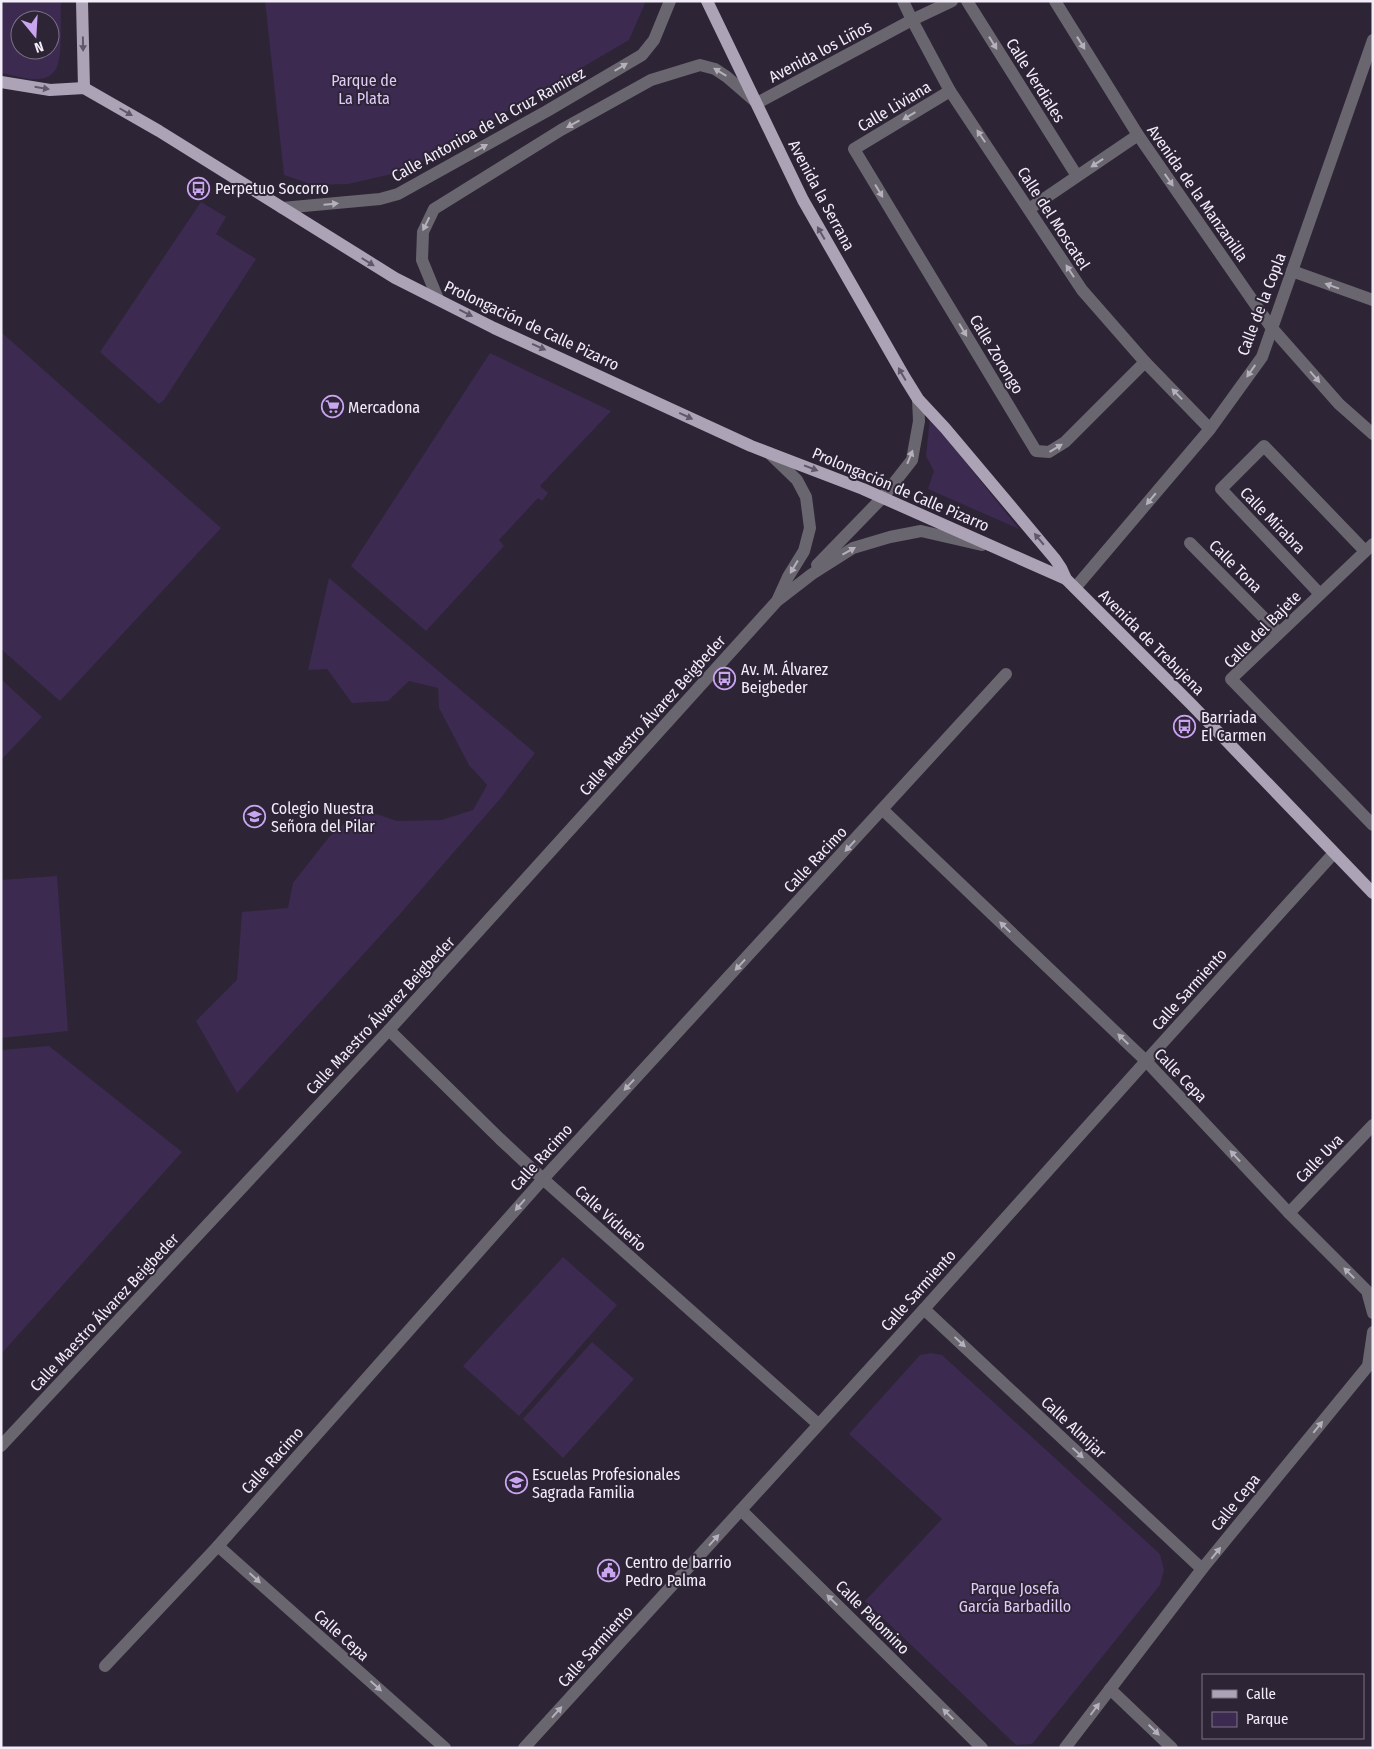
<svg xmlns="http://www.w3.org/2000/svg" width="1374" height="1749" viewBox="0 0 1374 1749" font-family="'Fira Sans Condensed',sans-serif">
<rect width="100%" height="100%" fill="#2d2436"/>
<g fill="#3d2a50" fill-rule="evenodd">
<path d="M 5,1 L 61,1 C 60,17 63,53 57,67 C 54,74 47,79 39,79 C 27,80 13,75 1,73 L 1,6 ZM 20,20 L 50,20 L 50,50 L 20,50 Z"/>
<path d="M 265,1 L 646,1 L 629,40 L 405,171 L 348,184 L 313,185 L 284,175 Z"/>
<path d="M 201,202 L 226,217 L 216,234 L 256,259 L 164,400 L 159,404 L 100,352 Z"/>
<path d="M 1,332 L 221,528 L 60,701 L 1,649 Z"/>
<path d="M 490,353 L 611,411 L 540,486 L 548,493 L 542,501 L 538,498 L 499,540 L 504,546 L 426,631 L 351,566 Z"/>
<path d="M 930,418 L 1019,529 L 928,489 L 934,471 L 926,456 Z"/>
<path d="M 329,578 L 535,753 L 500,799 L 400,914 L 237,1093 L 196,1021 L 237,980 L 242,912 L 288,908 L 293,883 L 329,837 L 361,809 L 397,821 L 441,820 L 473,810 L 487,785 L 469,765 L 439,708 L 438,688 L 409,681 L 388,701 L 352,703 L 327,669 L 308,670 Z"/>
<path d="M 1,679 L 42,717 L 1,760 Z"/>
<path d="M 57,876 L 68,1031 L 1,1038 L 1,880 Z"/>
<path d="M 49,1046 L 182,1152 L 1,1354 L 1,1050 Z"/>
<path d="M 563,1257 L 617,1305 L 519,1416 L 463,1366 Z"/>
<path d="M 592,1342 L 634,1379 L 563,1458 L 523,1419 Z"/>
<path d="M 931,1353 L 942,1355 L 1160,1554 L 1164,1570 L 1160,1585 L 1032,1744 L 1016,1745 L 865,1601 L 942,1519 L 849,1434 L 920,1355 Z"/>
</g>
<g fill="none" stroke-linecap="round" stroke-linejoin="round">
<g stroke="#6a666f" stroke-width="12">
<path d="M 903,1 L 912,20 L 950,91 L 1082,290 L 1145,362 L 1210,429"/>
<path d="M 967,1 L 1077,176"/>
<path d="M 1055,1 L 1138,135 L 1271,327 L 1339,404 L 1373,434"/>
<path d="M 950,91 L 854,149 L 1036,451 L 1049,452 L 1065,442 L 1145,362"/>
<path d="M 282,208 L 380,199 L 398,194 L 547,111 L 642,55 L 654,40 L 670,1"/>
<path d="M 1029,209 L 1138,135"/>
<path d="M 1292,271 L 1373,300"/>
<path d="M 438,299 L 422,260 L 423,232 L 434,209 L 561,130 L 651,80 L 700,65 L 715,69 L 727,77 L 757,103 L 912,20 L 952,1"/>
<path d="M 769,453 L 797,480 L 806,497 L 810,528 L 804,551 L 788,577 L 778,599"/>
<path d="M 1190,543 L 1279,633"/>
<path d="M 1373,544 L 1231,679 L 1373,825"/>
<path d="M 817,565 L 883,497 L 912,460 L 919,421 L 918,399"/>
<path d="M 1075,588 L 1210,429 L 1262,357 L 1373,40"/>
<path d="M 1320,594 L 1221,489 L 1264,446 L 1365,551"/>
<path d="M 883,810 L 1146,1061 L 1289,1213 L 1367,1291 L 1373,1313"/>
<path d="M 389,1030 L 500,1139 L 543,1179 L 818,1424"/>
<path d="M 1289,1213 L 1373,1125"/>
<path d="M 924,1309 L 1202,1569"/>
<path d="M 1,1446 L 389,1030 L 777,601 L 812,574 L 853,548 L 890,537 L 921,531 L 982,545"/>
<path d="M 741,1510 L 982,1748"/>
<path d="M 218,1546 L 445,1748"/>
<path d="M 105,1666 L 218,1546 L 543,1179 L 1006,674"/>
<path d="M 1110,1689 L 1172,1748"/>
<path d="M 524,1748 L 924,1309 L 1146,1061 L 1334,853"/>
<path d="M 1065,1748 L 1202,1569 L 1368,1366 L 1373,1332"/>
</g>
<g stroke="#aca3b7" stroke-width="12">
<path d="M 82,1 L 84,88"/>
<path d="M 707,1 L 803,200 L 905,378 L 918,399 L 945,428 L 1055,559 L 1061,568 L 1066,579 L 1192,705 L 1373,893"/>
<path d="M 1,82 L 50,90 L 84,88 L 159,131 L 395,278 L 494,328 L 751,446 L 863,489 L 1066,579"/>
</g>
</g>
<defs><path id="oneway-solid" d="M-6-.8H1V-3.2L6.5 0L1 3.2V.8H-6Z" transform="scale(1.25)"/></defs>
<g fill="#b5b0bb">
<use href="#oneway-solid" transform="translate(993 43) rotate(58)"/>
<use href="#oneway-solid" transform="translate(1081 43) rotate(58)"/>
<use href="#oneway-solid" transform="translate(621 67) rotate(-31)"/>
<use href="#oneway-solid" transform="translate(720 72) rotate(-149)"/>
<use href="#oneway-solid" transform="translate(909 116) rotate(149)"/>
<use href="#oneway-solid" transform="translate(573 124) rotate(151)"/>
<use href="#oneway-solid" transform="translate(981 136) rotate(-124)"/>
<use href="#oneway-solid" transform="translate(481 148) rotate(-29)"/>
<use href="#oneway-solid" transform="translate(1097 163) rotate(146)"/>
<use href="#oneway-solid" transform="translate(1169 180) rotate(55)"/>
<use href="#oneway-solid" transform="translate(879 191) rotate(59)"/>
<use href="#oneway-solid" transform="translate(331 204) rotate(-5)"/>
<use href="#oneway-solid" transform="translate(426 224) rotate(116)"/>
<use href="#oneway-solid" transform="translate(1070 271) rotate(-123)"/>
<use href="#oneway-solid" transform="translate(1332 286) rotate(-160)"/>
<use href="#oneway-solid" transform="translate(963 330) rotate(59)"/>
<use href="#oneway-solid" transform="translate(1251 371) rotate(125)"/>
<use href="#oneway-solid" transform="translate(1315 377) rotate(49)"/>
<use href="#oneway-solid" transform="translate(1177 394) rotate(-134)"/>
<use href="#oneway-solid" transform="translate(1056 448) rotate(-31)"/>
<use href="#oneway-solid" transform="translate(910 457) rotate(-68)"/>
<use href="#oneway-solid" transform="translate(1151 499) rotate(130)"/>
<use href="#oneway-solid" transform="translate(849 551) rotate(-29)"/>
<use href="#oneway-solid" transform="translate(794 567) rotate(121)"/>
<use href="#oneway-solid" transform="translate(850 846) rotate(133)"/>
<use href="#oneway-solid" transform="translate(1005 927) rotate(-136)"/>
<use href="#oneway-solid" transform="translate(740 965) rotate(133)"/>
<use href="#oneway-solid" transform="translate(1123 1039) rotate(-136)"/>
<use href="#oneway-solid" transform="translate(629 1085) rotate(133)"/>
<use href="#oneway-solid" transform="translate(1235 1156) rotate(-133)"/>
<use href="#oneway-solid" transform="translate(520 1205) rotate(131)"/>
<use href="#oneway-solid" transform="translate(1349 1273) rotate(-135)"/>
<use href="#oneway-solid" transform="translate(960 1342) rotate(43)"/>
<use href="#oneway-solid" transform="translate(1318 1427) rotate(-51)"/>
<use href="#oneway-solid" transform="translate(1078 1453) rotate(43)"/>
<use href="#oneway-solid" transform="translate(714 1540) rotate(-48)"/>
<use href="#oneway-solid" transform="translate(1216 1553) rotate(-51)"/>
<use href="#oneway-solid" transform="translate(255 1578) rotate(42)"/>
<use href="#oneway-solid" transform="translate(832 1600) rotate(-135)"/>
<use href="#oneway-solid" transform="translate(376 1686) rotate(42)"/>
<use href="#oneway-solid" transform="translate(1095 1709) rotate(-53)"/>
<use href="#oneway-solid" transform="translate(557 1712) rotate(-48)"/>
<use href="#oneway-solid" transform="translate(948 1714) rotate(-135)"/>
<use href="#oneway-solid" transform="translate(1154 1730) rotate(44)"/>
</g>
<g fill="#60576a">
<use href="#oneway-solid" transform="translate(83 44) rotate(89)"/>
<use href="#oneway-solid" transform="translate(42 88) rotate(9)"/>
<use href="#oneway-solid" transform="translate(126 112) rotate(30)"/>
<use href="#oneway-solid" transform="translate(821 233) rotate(-120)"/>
<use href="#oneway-solid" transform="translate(368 262) rotate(32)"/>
<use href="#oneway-solid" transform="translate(466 313) rotate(27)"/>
<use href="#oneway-solid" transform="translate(539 347) rotate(24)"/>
<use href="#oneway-solid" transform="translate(902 374) rotate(-120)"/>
<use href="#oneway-solid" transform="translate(686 416) rotate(25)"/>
<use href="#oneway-solid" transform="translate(811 468) rotate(21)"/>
<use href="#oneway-solid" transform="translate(1039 539) rotate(-130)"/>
</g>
<defs>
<symbol id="bus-ring" viewBox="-11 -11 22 22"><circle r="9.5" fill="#2d2436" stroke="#c8a5ee" stroke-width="1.5"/><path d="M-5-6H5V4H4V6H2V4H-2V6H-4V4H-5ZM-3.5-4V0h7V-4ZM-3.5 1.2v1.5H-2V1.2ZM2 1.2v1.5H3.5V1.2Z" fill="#c8a5ee"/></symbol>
<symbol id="supermarket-ring" viewBox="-11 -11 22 22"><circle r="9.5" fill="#2d2436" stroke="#c8a5ee" stroke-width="1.5"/><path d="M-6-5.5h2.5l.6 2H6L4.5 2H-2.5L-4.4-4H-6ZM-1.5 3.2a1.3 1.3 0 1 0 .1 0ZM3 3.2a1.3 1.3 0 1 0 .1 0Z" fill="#c8a5ee"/></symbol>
<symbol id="school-ring" viewBox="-11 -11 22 22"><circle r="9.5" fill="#2d2436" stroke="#c8a5ee" stroke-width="1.5"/><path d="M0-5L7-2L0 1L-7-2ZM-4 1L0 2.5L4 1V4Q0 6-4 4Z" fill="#c8a5ee"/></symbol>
<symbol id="civic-ring" viewBox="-11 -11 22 22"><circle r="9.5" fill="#2d2436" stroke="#c8a5ee" stroke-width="1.5"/><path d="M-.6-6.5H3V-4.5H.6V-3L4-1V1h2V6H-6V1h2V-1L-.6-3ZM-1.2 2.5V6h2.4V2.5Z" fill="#c8a5ee"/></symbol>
</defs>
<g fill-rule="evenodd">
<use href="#bus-ring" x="186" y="176" width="25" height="25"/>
<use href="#supermarket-ring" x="320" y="394" width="25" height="25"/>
<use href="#bus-ring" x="712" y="666" width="25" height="25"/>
<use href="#bus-ring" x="1172" y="714" width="25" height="25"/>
<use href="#school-ring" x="242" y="804" width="25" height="25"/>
<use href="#school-ring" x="504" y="1470" width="25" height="25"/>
<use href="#civic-ring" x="596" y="1558" width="25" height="25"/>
</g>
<g text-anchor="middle" stroke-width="4" stroke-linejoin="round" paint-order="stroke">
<g font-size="16" fill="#f3edf9" stroke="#2d2436">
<text transform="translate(820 51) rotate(-28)" y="6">Avenida los Liños</text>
<text transform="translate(1036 80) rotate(58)" y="6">Calle Verdiales</text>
<text transform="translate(894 106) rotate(-31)" y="6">Calle Liviana</text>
<text transform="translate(488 124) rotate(-29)" y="6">Calle Antonioa de la Cruz Ramirez</text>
<text transform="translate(1198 193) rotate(55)" y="6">Avenida de la Manzanilla</text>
<text transform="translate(822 195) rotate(62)" y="6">Avenida la Serrana</text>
<text transform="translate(1054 218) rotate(57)" y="6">Calle del Moscatel</text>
<text transform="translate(1261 304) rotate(-69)" y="6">Calle de la Copla</text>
<text transform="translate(532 325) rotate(25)" y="6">Prolongación de Calle Pizarro</text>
<text transform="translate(997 354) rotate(59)" y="6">Calle Zorongo</text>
<text transform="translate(901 489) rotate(23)" y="6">Prolongación de Calle Pizarro</text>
<text transform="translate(1273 520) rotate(46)" y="6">Calle Mirabra</text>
<text transform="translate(1236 566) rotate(45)" y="6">Calle Tona</text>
<text transform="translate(1262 629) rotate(-45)" y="6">Calle del Bajete</text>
<text transform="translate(1152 642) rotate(45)" y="6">Avenida de Trebujena</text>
<text transform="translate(652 715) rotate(-48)" y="6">Calle Maestro Álvarez Beigbeder</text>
<text transform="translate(815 859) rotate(-47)" y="6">Calle Racimo</text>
<text transform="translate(1189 989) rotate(-48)" y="6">Calle Sarmiento</text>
<text transform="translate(380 1015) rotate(-47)" y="6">Calle Maestro Álvarez Beigbeder</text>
<text transform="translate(1181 1075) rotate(46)" y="6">Calle Cepa</text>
<text transform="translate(541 1157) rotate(-48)" y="6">Calle Racimo</text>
<text transform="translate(1319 1158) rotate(-46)" y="6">Calle Uva</text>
<text transform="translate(611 1218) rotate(42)" y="6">Calle Vidueño</text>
<text transform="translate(918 1290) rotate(-48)" y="6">Calle Sarmiento</text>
<text transform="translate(104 1312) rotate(-47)" y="6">Calle Maestro Álvarez Beigbeder</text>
<text transform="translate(1074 1427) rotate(43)" y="6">Calle Almijar</text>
<text transform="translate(272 1460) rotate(-48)" y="6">Calle Racimo</text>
<text transform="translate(1235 1502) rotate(-51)" y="6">Calle Cepa</text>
<text transform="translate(873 1617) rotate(45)" y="6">Calle Palomino</text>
<text transform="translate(342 1635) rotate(42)" y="6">Calle Cepa</text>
<text transform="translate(595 1646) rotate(-48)" y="6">Calle Sarmiento</text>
</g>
<g font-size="16" fill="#dfcaf8" stroke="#2d2436">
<text x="364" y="86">Parque de<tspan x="364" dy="18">La Plata</tspan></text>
<text x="1015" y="1594">Parque Josefa<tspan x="1015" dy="18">García Barbadillo</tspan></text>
</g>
<g font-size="16" fill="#f3edf9" stroke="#2d2436" text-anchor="start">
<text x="215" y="194">Perpetuo Socorro</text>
<text x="348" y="413">Mercadona</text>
<text x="741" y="675">Av. M. Álvarez<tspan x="741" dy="18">Beigbeder</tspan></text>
<text x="1201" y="723">Barriada<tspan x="1201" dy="18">El Carmen</tspan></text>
<text x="271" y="814">Colegio Nuestra<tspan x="271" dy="18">Señora del Pilar</tspan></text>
<text x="532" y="1480">Escuelas Profesionales<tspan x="532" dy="18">Sagrada Familia</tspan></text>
<text x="625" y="1568">Centro de barrio<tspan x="625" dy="18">Pedro Palma</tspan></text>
</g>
</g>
<rect width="1374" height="1749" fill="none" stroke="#f3edf9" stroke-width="5"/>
<rect x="1202" y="1674" width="162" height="65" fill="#2d2436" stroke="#7c7484"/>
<rect x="1212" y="1690" width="25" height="8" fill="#aca3b7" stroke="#7c7484"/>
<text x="1246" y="1699" font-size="15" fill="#f3edf9">Calle</text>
<rect x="1212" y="1712" width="25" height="15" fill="#3d2a50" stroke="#7c7484"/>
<text x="1246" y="1724" font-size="15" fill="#f3edf9">Parque</text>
<g transform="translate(35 35) rotate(162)"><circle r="24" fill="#2d2436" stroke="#7c7484"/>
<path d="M0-4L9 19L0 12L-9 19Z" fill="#c8a5ee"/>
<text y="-8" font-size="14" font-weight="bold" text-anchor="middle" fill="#f3edf9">N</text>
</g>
</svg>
